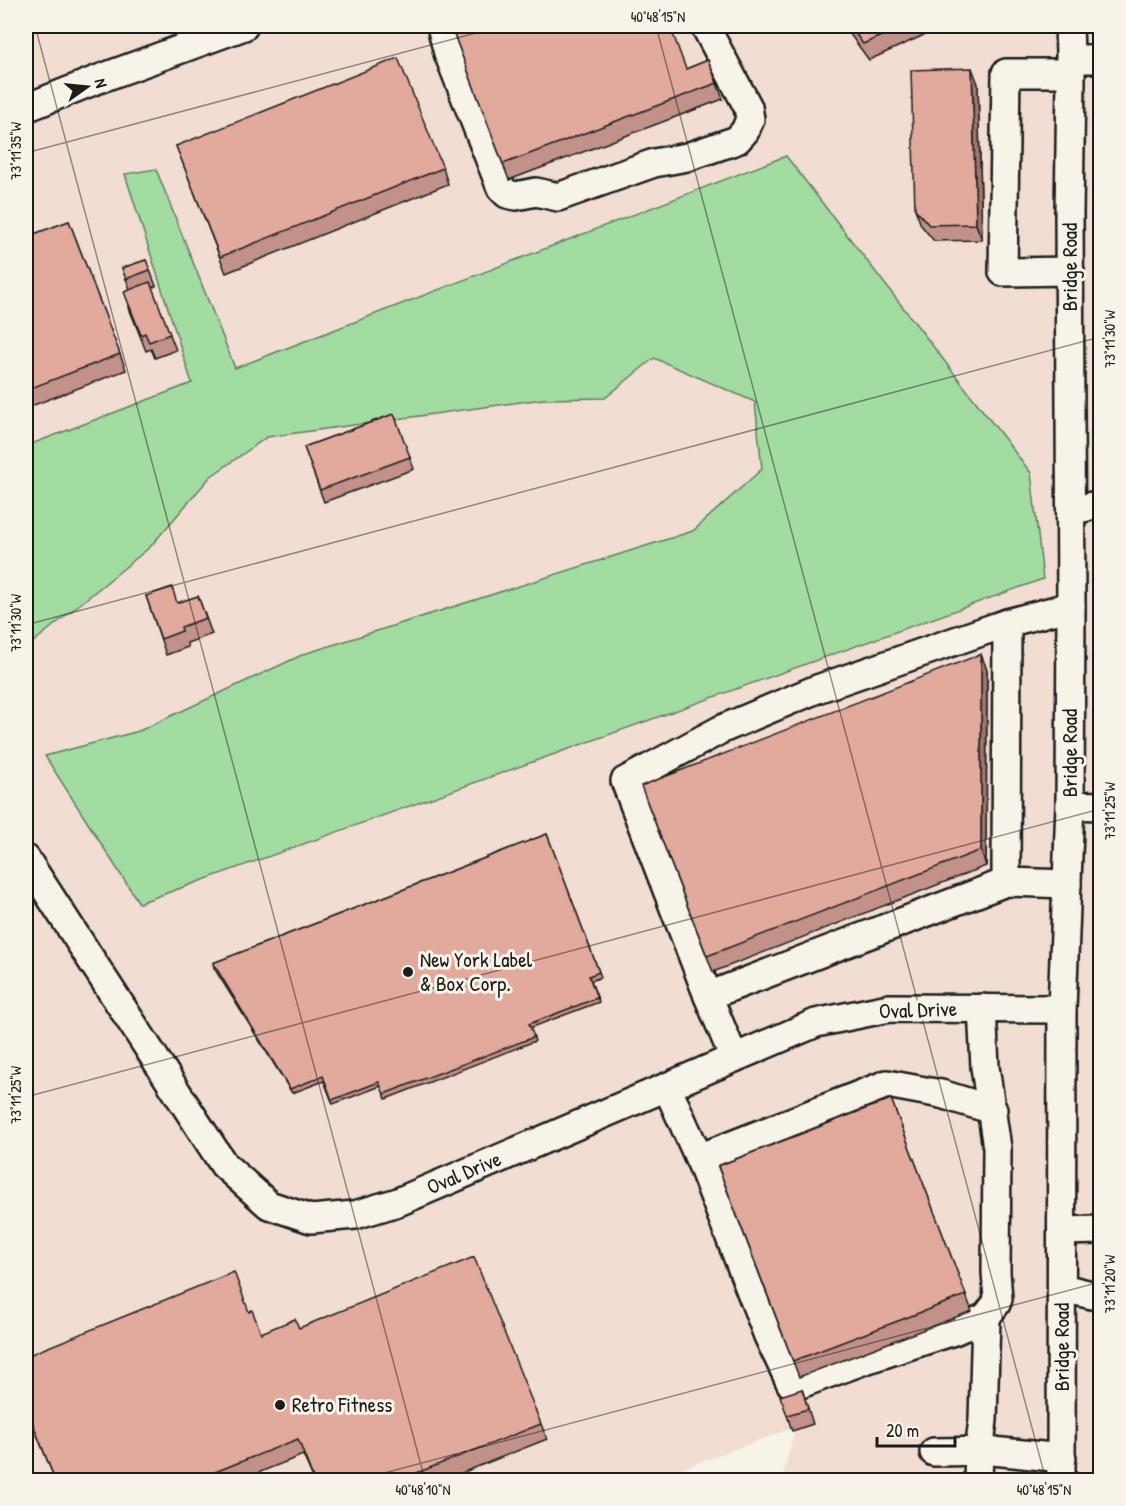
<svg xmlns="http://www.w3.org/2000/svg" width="1126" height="1506" viewBox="0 0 1126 1506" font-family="'Patrick Hand',sans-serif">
<rect width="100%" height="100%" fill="#f7f3e8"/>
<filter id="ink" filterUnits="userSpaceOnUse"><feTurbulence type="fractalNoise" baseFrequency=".0167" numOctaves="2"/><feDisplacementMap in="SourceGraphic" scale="12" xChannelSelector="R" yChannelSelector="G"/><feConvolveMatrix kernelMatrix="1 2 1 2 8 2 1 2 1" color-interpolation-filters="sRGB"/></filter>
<g filter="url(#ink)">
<path fill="#f1ddd2" d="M 26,26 L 1100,26 L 1100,1480 L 782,1480 L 795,1427 L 651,1480 L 26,1480 Z"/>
<path fill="#a3dca1" stroke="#607c5e" stroke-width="1.5" d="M 786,156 L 1031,473 L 1043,579 L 139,903 L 45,756 L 139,731 L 304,654 L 693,531 L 762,469 L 755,402 L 654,358 L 605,398 L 543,399 L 267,437 L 210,477 L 150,547 L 26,648 L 26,446 L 192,383 L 125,174 L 156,169 L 235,368 Z"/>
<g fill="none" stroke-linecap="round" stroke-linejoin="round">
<defs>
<g id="minor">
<path d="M 441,26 L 448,53 L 501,188 L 507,194 L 516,196 L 536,192 L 558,197 L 654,163 L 687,157 L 737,140 L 745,131 L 750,119 L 748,107 L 705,26"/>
<path d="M 1070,59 L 1100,59"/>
<path d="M 26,108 L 96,80 L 244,26"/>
<path d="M 1070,271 L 1003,272 L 1006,73 L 1071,73"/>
<path d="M 1071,511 L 1100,504"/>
<path d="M 1070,805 L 1100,806"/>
<path d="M 26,859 L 224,1165 L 269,1205 L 311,1219 L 355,1215 L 398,1202 L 816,1023 L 889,1008 L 1062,1009"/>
<path d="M 1067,884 L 1006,882 L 1007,623 L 1071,606"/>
<path d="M 708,996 L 625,781 L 722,729 L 817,689 L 1007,623"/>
<path d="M 734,1058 L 708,996 L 1006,882"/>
<path d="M 667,1087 L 702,1165 L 768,1336 L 791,1384 L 795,1386 L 862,1361 L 954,1331 L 986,1317 L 996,1304 L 998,1299 L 996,1272 L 997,1148 L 985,1067 L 982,1008"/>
<path d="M 699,1158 L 887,1084 L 941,1094 L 993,1110"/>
<path d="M 1063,1231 L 1100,1230"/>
<path d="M 1063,1288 L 1100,1297"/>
<path d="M 934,1452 L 993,1451 L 1062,1458"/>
<path d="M 978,1480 L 979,1452 L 983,1420 L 986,1317"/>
<path d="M 1061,1480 L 1062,1009 L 1070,805 L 1071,606 L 1069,213 L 1071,81 L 1069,26"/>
</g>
</defs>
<use href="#minor" stroke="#1c1c1c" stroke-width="32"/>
<use href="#minor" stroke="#f7f3e8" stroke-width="27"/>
</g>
<g fill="#c29187" stroke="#1c1c1c" stroke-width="1.5">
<path d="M 844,26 L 944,26 L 869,60 Z"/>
<path d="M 454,34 L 686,69 L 708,60 L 723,99 L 509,180 Z"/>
<path d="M 978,84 L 982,240 L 934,241 L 921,225 L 915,209 Z"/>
<path d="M 176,146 L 443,168 L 448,184 L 226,273 Z"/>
<path d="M 69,221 L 126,370 L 26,408 L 26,237 Z"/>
<path d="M 146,260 L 156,286 L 152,288 L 176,350 L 155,358 L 151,349 L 146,351 L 129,308 L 130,289 L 122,268 Z"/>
<path d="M 394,414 L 414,469 L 324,502 L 304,447 Z"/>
<path d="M 146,596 L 178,603 L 198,596 L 212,634 L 187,643 L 188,647 L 166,655 Z"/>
<path d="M 987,670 L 986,866 L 713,972 L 647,802 Z"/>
<path d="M 547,834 L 601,977 L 591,981 L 599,1002 L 530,1028 L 535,1041 L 386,1099 L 381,1086 L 333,1104 L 324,1081 L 292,1093 L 214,968 L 213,963 Z"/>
<path d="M 891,1099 L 972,1311 L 799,1377 L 718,1166 Z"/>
<path d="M 249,1312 L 261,1333 L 299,1328 L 541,1424 L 547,1439 L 444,1480 L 314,1480 L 303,1455 L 240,1480 L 55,1480 L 26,1407 L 26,1356 Z"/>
<path d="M 802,1389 L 813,1424 L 792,1431 L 787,1415 Z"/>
</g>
<g fill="#9e766e" stroke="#1c1c1c" stroke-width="1.5">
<path d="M 972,68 L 978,84 L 982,240 L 976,224 Z"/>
<path d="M 981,654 L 987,670 L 986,866 L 981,850 Z"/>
</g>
<g fill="#e2a99d" stroke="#1c1c1c" stroke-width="1.5">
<path d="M 477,26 L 670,26 L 686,69 L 708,60 L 717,83 L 503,164 L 454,34 Z"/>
<path d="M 850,26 L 904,26 L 863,44 Z"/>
<path d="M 398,58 L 443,168 L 220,257 L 176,146 Z"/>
<path d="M 972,68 L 976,224 L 929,225 L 915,209 L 911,70 Z"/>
<path d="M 69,221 L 120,354 L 26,390 L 26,237 Z"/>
<path d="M 146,260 L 150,270 L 126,279 L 122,268 Z"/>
<path d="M 150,282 L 170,334 L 149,342 L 145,333 L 141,335 L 124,292 Z"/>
<path d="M 394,414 L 410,457 L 320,490 L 304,447 Z"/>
<path d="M 172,587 L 177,603 L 198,596 L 206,618 L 181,627 L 182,631 L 161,639 L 146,596 Z"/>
<path d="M 981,654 L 981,850 L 707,956 L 641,786 Z"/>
<path d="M 547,834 L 599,972 L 589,976 L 597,998 L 529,1024 L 534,1037 L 384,1094 L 379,1082 L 332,1100 L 323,1076 L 290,1089 L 213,963 Z"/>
<path d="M 891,1099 L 966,1295 L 793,1361 L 718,1166 Z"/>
<path d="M 474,1257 L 541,1424 L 399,1480 L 314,1480 L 298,1439 L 195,1480 L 55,1480 L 26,1406 L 26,1356 L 234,1272 L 249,1312 L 252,1310 L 261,1333 L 295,1319 L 299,1328 Z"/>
<path d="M 802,1389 L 808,1409 L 787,1415 L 780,1396 Z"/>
</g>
</g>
<path fill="none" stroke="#1c1c1c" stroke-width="1.5" stroke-opacity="0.45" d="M 35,26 L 425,1480M 656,26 L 1046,1480M 26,153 L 502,26M 26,625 L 1100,337M 26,1097 L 1100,809M 358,1480 L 1100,1282"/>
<g fill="#1c1c1c" stroke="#f7f3e8" stroke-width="2">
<circle cx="408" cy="972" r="6"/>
<circle cx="280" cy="1405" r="6"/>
</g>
<g text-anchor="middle" stroke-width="6" stroke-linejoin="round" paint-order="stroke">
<g font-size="21" fill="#1c1c1c" stroke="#f7f3e8">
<text transform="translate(1070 267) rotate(-90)" y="7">Bridge Road</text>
<text transform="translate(1070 753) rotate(-90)" y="7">Bridge Road</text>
<text transform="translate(918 1010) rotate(-2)" y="7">Oval Drive</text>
<text transform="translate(464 1173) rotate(-23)" y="7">Oval Drive</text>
<text transform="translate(1062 1347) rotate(-90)" y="7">Bridge Road</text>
</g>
<g font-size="21" fill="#1c1c1c" stroke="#f7f3e8" text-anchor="start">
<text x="420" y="967">New York Label<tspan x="420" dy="24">&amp; Box Corp.</tspan></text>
<text x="292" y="1412">Retro Fitness</text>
</g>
</g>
<rect width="1126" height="1506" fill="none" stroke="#f7f3e8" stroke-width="66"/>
<g transform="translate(87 87) rotate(75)" stroke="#f7f3e8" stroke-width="4.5" paint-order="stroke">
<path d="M0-4.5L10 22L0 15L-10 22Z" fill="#1c1c1c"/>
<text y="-9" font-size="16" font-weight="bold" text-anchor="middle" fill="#1c1c1c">N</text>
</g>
<path d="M877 1437v9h78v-9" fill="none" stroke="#1c1c1c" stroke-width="3"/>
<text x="886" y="1437" font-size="18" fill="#1c1c1c" stroke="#f7f3e8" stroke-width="4.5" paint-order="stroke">20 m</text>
<rect x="33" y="33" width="1060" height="1440" fill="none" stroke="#1c1c1c" stroke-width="2"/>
<g font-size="15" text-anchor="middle" fill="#1c1c1c">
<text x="658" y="22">40°48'15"N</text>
<text transform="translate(16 151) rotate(-90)" y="5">73°11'35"W</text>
<text transform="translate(1110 339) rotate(-90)" y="5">73°11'30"W</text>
<text transform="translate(16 623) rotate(-90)" y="5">73°11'30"W</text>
<text transform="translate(1110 811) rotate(-90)" y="5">73°11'25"W</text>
<text transform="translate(16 1095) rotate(-90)" y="5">73°11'25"W</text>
<text transform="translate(1110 1284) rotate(-90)" y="5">73°11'20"W</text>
<text x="423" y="1495">40°48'10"N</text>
<text x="1044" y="1495">40°48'15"N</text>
</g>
</svg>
